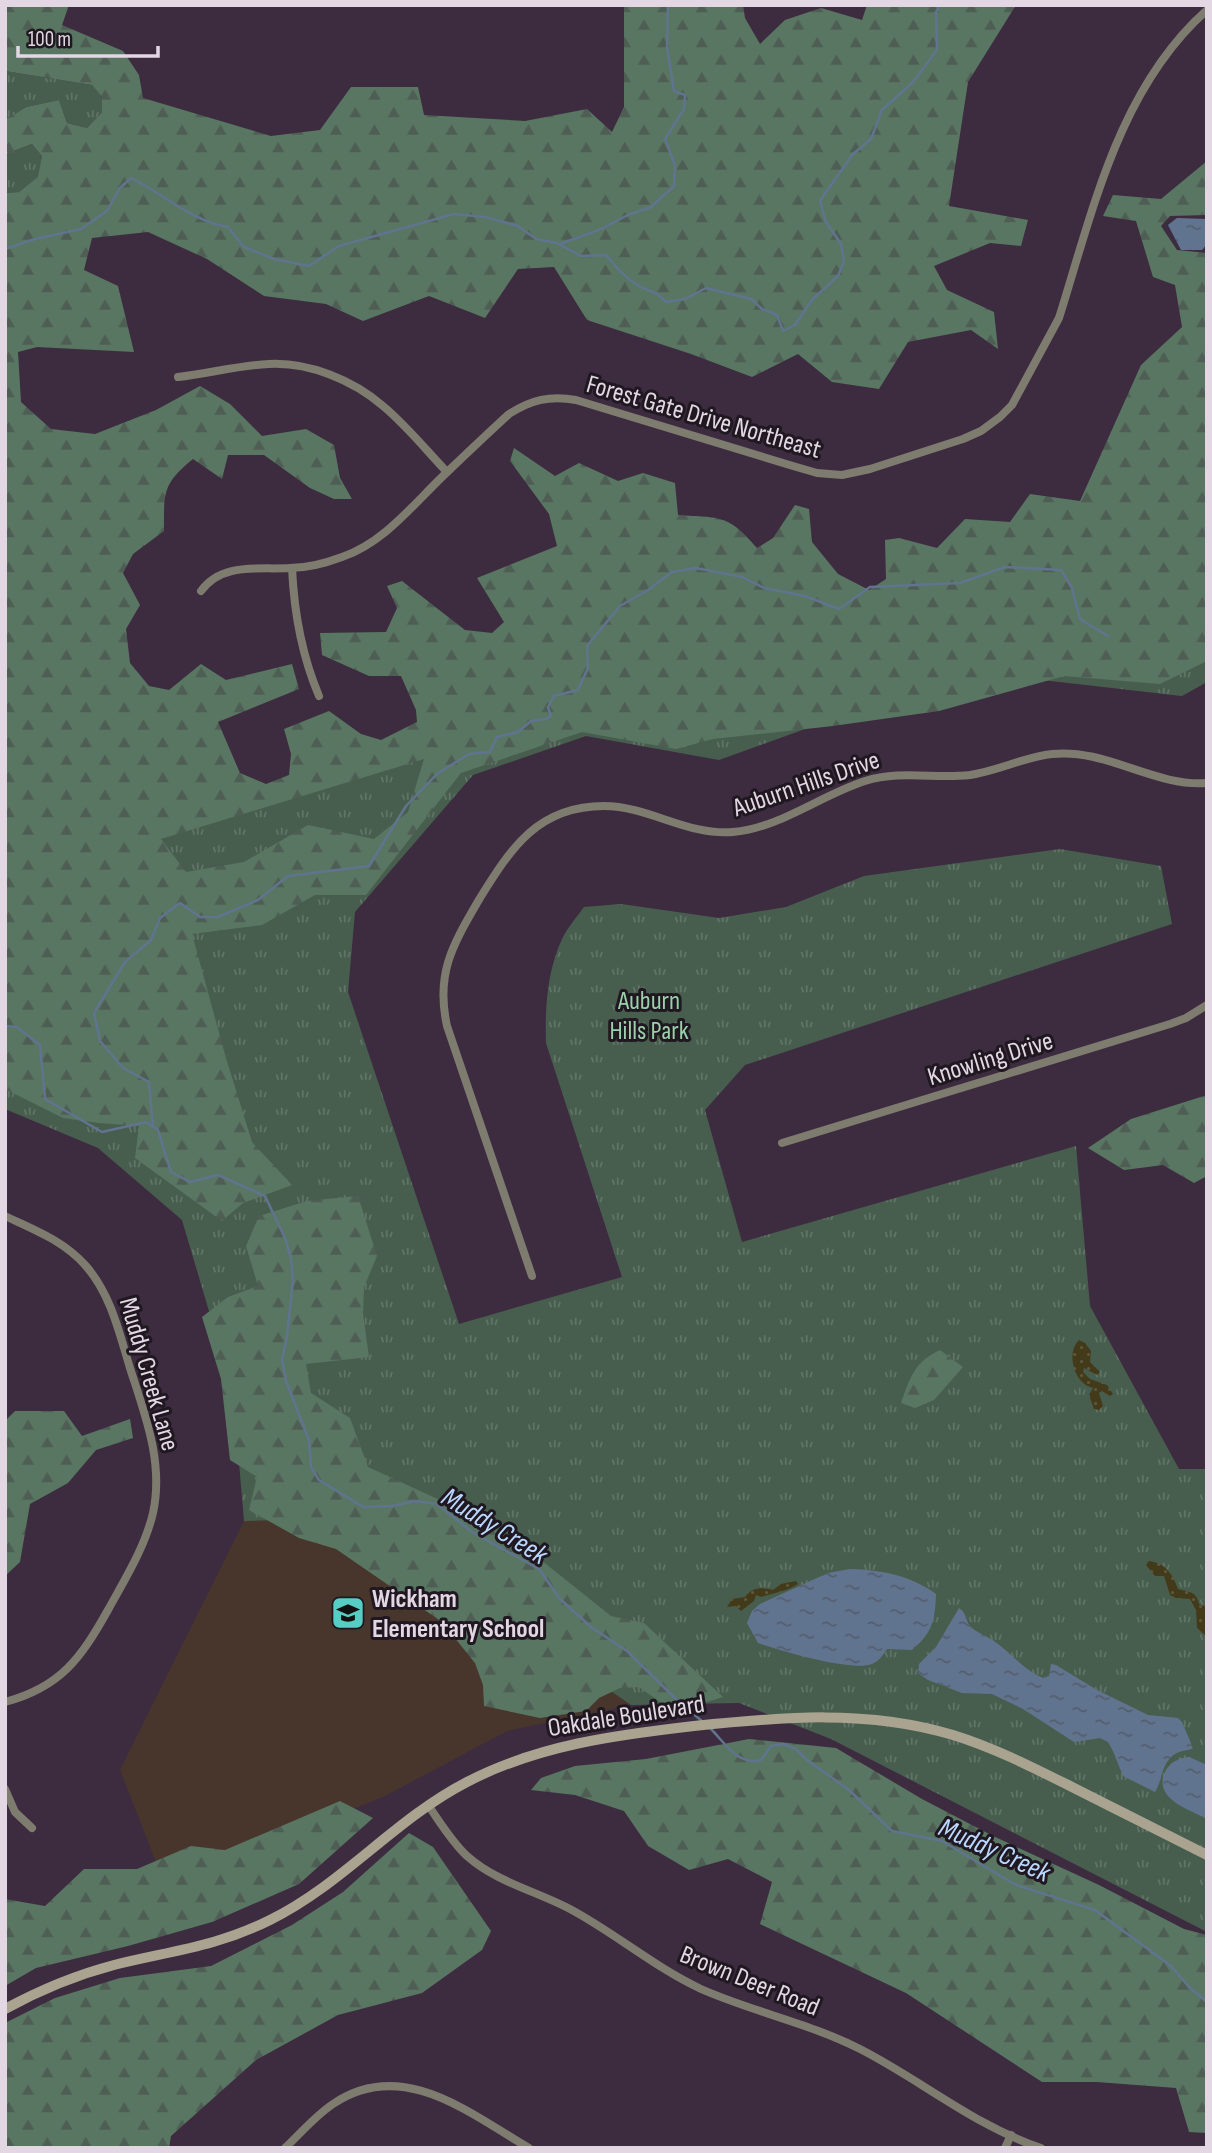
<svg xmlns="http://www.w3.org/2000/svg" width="1212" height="2153" viewBox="0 0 1212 2153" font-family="'Sofia Sans Condensed',sans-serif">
<defs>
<pattern id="grass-tufts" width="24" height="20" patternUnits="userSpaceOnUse" patternTransform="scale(1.75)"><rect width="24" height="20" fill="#475e4e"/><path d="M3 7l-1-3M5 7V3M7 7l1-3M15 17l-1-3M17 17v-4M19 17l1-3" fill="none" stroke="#617467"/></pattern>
<pattern id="forest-firs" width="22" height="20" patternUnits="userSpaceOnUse" patternTransform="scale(1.75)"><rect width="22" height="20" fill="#587661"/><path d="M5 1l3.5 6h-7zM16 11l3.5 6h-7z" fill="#4f5e54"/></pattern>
<pattern id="sand-dots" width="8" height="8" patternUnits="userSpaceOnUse" patternTransform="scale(1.75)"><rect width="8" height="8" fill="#433a1a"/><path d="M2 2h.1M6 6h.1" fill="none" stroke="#5e563b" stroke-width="1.8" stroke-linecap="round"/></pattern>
<pattern id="water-ripples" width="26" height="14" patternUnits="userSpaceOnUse" patternTransform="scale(1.75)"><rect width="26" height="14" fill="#61748f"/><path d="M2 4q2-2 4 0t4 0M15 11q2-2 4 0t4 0" fill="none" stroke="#545d6d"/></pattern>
</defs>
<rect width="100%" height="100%" fill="#3d2c3f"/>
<path fill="#48362d" d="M 359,1518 L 631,1705 L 507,1731 L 385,1796 L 165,1885 L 120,1770 L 244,1521 Z"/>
<g fill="url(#grass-tufts)">
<path d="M 5,71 L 92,85 L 102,97 L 102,112 L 87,128 L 67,123 L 59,100 L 26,107 L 5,120 Z"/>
<path d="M 32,144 L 42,156 L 39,177 L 19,192 L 5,193 L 5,154 Z"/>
<path d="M 5,405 L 149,838 L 1207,498 L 1207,682 L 1182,696 L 1042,680 L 847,714 L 719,760 L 586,736 L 473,775 L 355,912 L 348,992 L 459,1324 L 622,1277 L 546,1043 C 545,1007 547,972 562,939 C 567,928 577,917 584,907 L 621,904 L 719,918 L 786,907 L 864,876 L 1060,849 L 1161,866 L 1172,924 L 745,1065 L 705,1110 L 742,1242 L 1076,1146 L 1090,1306 L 1179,1469 L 1207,1469 L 1207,1932 L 831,1739 L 739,1703 L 631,1705 L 359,1518 L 244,1521 L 233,1392 L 182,1220 L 98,1148 L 5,1109 Z"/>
</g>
<g fill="url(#forest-firs)" fill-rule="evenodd">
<path d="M 5,5 L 69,5 L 62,25 L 123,51 L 139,75 L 143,98 L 271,136 L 320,130 L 351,87 L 418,87 L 424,115 L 525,121 L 587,109 L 612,132 L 624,107 L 624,5 L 743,5 L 745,18 L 760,44 L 785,20 L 821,8 L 862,20 L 867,5 L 1016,5 L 968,82 L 949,206 L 1028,220 L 1021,246 L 990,243 L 934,266 L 947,290 L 994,312 L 998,349 L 971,330 L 908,342 L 879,389 L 832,382 L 798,354 L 752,377 L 691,354 L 587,320 L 554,267 L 518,269 L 485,318 L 429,296 L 363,321 L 326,304 L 264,296 L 207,259 L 148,232 L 92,238 L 84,270 L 118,286 L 134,352 L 37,347 L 18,352 L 21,402 L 51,429 L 95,434 L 156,410 L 200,386 L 230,404 L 262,436 L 306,429 L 334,445 L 340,478 L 352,499 L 334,499 L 310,488 L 264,455 L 228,455 L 222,479 L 193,459 C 162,484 164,493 164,531 L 133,554 L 123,573 L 140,605 L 126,629 L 130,663 L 149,686 L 169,690 L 201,664 L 226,680 L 292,664 L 299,689 L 218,722 L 240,773 L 266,784 L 289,775 L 291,754 L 284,729 L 329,711 L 361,734 L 381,740 L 417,722 L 416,710 L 401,676 L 369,676 L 322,655 L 320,633 L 386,632 L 397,608 L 387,586 L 402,581 L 465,630 L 492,633 L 504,622 L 477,578 L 557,546 L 549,514 L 510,461 L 514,448 L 555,476 L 579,463 L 618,481 L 643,473 L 675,483 L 678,515 C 721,518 728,514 757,548 L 773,538 L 795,505 L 809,509 L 812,542 L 838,574 L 869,590 L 886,579 L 885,540 L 899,538 L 937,548 L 965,519 L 1010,522 L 1030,494 L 1080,501 L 1141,365 L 1182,327 L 1175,285 L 1153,277 L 1136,221 L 1103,216 L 1113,195 L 1161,199 L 1207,161 L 1207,215 L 1170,216 L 1161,226 L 1177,250 L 1207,253 L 1207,661 L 1160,684 L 1064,676 L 939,711 L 833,726 L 713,739 L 676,749 L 582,732 L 461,773 L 366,895 L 315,895 L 262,925 L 192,934 L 226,1058 L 252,1142 L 292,1185 L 243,1203 L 222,1221 L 135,1158 L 139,1126 L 99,1123 L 63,1118 L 5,1089 L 5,193 L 19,192 L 38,177 L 42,156 L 32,144 L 5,154 L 5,120 L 26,107 L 59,100 L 67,123 L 87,128 L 102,112 L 102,97 L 92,85 L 5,71 ZM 424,759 L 408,812 L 374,839 L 308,825 L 244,862 L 186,872 L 161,839 Z"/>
<path d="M 1207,1095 L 1207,1176 L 1194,1183 L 1163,1165 L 1124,1170 L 1088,1148 L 1131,1119 Z"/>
<path d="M 358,1196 L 377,1256 L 364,1287 L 363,1314 L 369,1357 L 306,1364 L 311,1393 L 350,1418 L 368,1467 L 481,1519 L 526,1548 L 611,1616 L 644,1623 L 723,1697 L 674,1712 L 639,1687 L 620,1688 L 599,1698 L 586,1711 L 540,1718 L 484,1706 L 483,1685 L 475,1663 L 442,1622 L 336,1549 L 299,1538 L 249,1510 L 257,1477 L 230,1460 L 221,1379 L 202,1317 L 228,1297 L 258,1286 L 246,1246 L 259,1216 L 307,1201 Z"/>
<path d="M 940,1350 L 963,1367 L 934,1400 L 915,1408 L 901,1403 C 910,1378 914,1362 940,1350 Z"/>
<path d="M 15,1411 L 64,1411 L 82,1436 L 130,1419 L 133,1438 L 96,1450 L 68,1483 L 30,1504 L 20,1562 L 5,1576 L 5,1421 Z"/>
<path d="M 749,1739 L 836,1748 L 922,1799 L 993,1836 L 1099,1885 L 1184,1929 L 1207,1935 L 1207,2133 L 1189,2132 L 1176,2088 L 1097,2082 L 1042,2082 L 906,1993 L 760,1924 L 772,1882 L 728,1859 L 689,1870 L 648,1846 L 624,1811 L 575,1795 L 531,1790 L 541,1778 L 575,1766 L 646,1759 Z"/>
<path d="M 340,1801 L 373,1818 L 299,1884 L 212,1922 L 128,1946 L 36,1968 L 5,1986 L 5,1899 L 45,1906 L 84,1869 L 137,1869 L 191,1846 L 225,1850 Z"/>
<path d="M 409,1833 L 433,1847 L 491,1931 L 482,1950 L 422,1993 L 338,2015 L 256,2060 L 171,2136 L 169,2148 L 5,2148 L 5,2023 L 55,1998 L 120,1978 L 211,1966 L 292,1925 L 343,1892 Z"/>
</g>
<g fill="url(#sand-dots)">
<path d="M 1079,1340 L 1085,1343 L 1091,1351 L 1090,1362 L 1100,1372 L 1097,1375 L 1084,1368 L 1083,1372 L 1090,1379 L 1107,1385 L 1113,1394 L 1110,1396 L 1102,1391 L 1099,1393 L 1103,1406 L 1099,1410 L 1094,1409 L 1089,1395 L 1093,1388 C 1075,1385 1065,1353 1079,1340 Z"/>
<path d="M 1149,1561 C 1166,1563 1173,1575 1178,1589 C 1189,1592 1196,1591 1199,1604 L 1207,1607 L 1207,1637 L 1197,1628 L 1196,1610 L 1190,1599 L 1176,1598 L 1170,1595 L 1164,1576 L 1155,1576 L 1146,1565 Z"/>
<path d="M 796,1581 L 798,1584 C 788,1591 774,1593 761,1597 L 756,1595 L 754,1601 L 741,1611 L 736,1606 L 727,1607 L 732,1599 L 745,1597 C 752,1587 762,1587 773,1590 L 781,1584 Z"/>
</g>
<g fill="url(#water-ripples)">
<path d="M 1177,218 L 1207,219 L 1207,244 L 1202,250 L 1181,250 L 1168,225 Z"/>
<path d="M 850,1569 C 881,1570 910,1575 936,1594 C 935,1620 933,1632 912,1650 L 887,1649 C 883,1655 879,1661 872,1664 C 851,1672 781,1651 758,1643 L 747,1623 L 752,1611 L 760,1604 L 828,1573 Z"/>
<path d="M 959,1608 C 966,1612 965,1619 970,1626 C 975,1632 987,1636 994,1641 C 1011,1653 1024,1670 1043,1678 L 1049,1676 L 1051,1664 L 1056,1665 L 1097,1690 L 1148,1715 L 1178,1718 L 1182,1722 L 1193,1748 C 1188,1751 1182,1750 1177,1753 C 1161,1761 1163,1779 1155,1792 L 1123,1776 L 1113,1751 L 1108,1742 L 1100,1738 L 1074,1742 L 1023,1709 L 992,1694 L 962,1693 L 928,1680 L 918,1673 L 919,1664 L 936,1647 Z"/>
<path d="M 1189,1757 L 1207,1765 L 1207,1819 C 1188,1809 1151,1798 1166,1770 C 1172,1761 1178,1758 1189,1757 Z"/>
</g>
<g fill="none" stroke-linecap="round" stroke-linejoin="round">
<g stroke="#61748f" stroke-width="2.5">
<path d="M 560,244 L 599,230 L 628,215 L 651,207 L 674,186 L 675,165 L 665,139 L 684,109 L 685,95 L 674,91 L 667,47 L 668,5"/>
<path d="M 5,249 L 35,239 L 81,229 L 107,211 L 120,188 L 131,178 C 164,194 191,221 228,227 L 244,247 L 274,259 L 309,266 L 339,246 L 454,214 L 485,217 L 518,226 L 536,239 L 557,243 L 581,256 L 606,255 C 616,267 625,278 639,286 C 651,293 656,290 666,302 L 685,299 L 706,288 L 751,299 L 762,309 L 777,315 L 783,331 L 795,325 L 812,300 L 838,276 L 844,261 L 841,244 L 826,222 L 820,201 L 852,155 L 871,139 L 882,110 L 913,82 L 937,50 L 936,12 L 940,5"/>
<path d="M 5,1026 L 17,1027 L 40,1045 L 45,1099 L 102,1132 L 146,1122 L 158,1130 L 171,1172 L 190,1182 L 218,1175 L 265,1196 L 285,1238 L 291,1258 L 293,1280 L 287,1337 L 282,1359 L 286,1381 L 309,1440 L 311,1467 L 319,1480 L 363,1507 L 392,1506 L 415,1501 L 437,1504 L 472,1532 L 539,1569 L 560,1599 L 591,1627 L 627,1651 L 678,1701 L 703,1722"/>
<path d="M 153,1126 L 149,1082 L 123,1068 L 100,1041 L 94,1013 L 125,962 L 151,940 L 160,918 L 180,903 L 200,917 L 218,917 L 258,900 L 288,876 L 369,866 L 406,806 L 437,774 L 469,754 L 490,752 L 497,737 L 518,732 L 531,721 L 546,719 L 551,716 L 548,707 L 554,696 L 578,690 L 588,668 L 587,646 L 620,606 L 648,590 L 672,572 L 696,568 L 742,577 L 764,588 L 805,596 L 839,609 L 870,587 L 960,583 L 1005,567 L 1061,570 L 1072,588 L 1080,619 L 1108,636"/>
<path d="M 711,1729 C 725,1743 738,1766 761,1760 L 771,1746 L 783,1744 L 796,1749 L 807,1760 L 849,1790 L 892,1831 L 942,1841 L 1016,1885 L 1095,1910 L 1171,1966 L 1189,1987 L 1207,2002"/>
</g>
<g stroke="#7e7b6f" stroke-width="8">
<path d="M 178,377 C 208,374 238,365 269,364 C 309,362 353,380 383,406 C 406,425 426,450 447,472"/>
<path d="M 292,568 C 294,611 302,656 319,696"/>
<path d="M 201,591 C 222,562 258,570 290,568 C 307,568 326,563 342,557 C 383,543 412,506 442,477 C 464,456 486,435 509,414 C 531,400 550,395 576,400 L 793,466 L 817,473 L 842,475 L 870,469 L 963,439 L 981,431 L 1000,417 L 1012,405 L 1059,318 C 1093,210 1119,88 1207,10"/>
<path d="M 782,1143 L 1170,1024 L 1186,1018 L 1207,1005"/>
<path d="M 5,1216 C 35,1230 64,1241 86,1266 C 111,1295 119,1332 130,1368 C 145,1415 164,1463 153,1513 C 145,1547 125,1579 108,1610 C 81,1658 61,1687 5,1702"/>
<path d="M 532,1276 L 447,1026 C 435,972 454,943 480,898 C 511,848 538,806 604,806 C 649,806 687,836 733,832 C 780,828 821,795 865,781 C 900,770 935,779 970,775 C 998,771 1024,757 1052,754 C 1106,748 1154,787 1207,783"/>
<path d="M 5,1789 L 15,1812 L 32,1828"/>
<path d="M 428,1805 C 440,1822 451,1841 467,1856 C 496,1882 536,1891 570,1909 C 615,1933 654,1967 701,1989 C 753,2012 809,2023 860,2049 C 921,2080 975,2126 1041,2148"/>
<path d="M 285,2148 C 301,2133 315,2116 333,2104 C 402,2057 469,2113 529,2148"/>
<path d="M 1005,2148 L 1011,2135"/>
</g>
<path stroke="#a9a390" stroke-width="10" d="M 5,2009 C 40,1990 76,1975 114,1965 C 170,1951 216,1947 270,1920 C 343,1884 395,1819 467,1782 C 538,1745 616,1735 694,1726 C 781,1717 868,1709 953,1735 C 995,1748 1034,1768 1072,1787 C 1117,1810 1162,1832 1207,1855"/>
</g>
<defs>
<symbol id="school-square" viewBox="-11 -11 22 22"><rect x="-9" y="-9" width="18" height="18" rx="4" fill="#56cec4" stroke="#1f1820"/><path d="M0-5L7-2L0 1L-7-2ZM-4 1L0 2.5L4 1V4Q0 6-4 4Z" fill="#111"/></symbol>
</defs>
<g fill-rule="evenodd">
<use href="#school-square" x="329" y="1594" width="38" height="38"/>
</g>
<g text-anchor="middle" stroke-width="6" stroke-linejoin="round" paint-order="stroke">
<g font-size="26" fill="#e2d7e3" stroke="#1f1820">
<text transform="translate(704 416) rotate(16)" y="9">Forest Gate Drive Northeast</text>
<text transform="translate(806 783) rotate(-19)" y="9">Auburn Hills Drive</text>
<text transform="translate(990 1058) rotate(-17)" y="9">Knowling Drive</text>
<text transform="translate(150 1374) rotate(74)" y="9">Muddy Creek Lane</text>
<text transform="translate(626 1715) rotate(-9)" y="9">Oakdale Boulevard</text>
<text transform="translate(750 1980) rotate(22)" y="9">Brown Deer Road</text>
</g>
<g font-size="26" fill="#9ad0aa" stroke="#1f1820">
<text x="649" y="1009">Auburn<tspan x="649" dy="30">Hills Park</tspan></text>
</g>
<g font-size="26" font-weight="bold" fill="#e2d7e3" stroke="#1f1820" text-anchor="start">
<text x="372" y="1607">Wickham<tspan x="372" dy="30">Elementary School</tspan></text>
</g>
<g font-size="28" font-style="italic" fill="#bbd6fd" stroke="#1f1820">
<text transform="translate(495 1525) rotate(32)" y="10">Muddy Creek</text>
<text transform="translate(995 1849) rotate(24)" y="10">Muddy Creek</text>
</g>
</g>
<rect width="1212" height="2153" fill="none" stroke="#e2d7e3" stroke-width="14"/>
<path d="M18 46v10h140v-10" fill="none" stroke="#e2d7e3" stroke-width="3.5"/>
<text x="28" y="46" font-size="21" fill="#e2d7e3" stroke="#1f1820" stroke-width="5" paint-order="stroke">100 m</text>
</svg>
